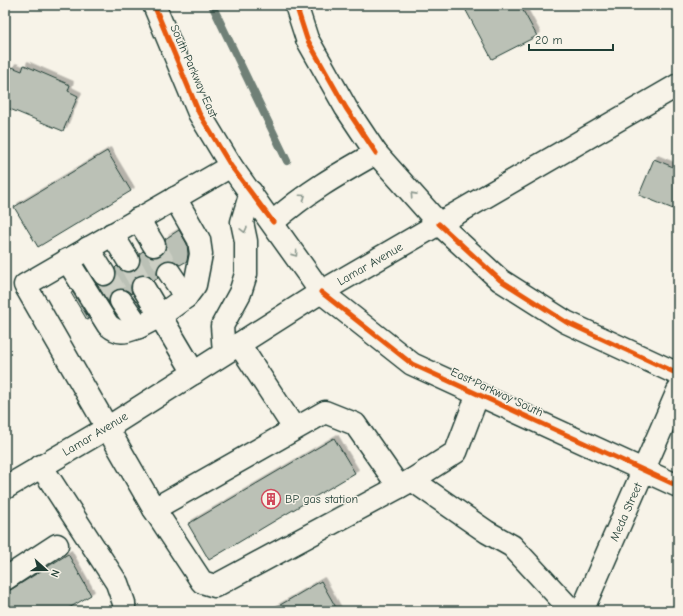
<svg xmlns="http://www.w3.org/2000/svg" width="683" height="616" viewBox="0 0 683 616" font-family="'Comic Neue',sans-serif">
<defs>
<filter id="shadow"><feDropShadow dx="3.5" dy="-3.5" stdDeviation="0" flood-color="#0004"/></filter>
</defs>
<rect width="100%" height="100%" fill="#f7f3e8"/>
<filter id="ink" filterUnits="userSpaceOnUse"><feTurbulence type="fractalNoise" baseFrequency=".025" numOctaves="2"/><feDisplacementMap in="SourceGraphic" scale="8" xChannelSelector="R" yChannelSelector="G"/><feConvolveMatrix kernelMatrix="1 2 1 2 8 2 1 2 1" color-interpolation-filters="sRGB"/></filter>
<g filter="url(#ink)">
<g fill="none" stroke-linecap="round" stroke-linejoin="round">
<path stroke="#6f8077" stroke-width="8" d="M 212,5 L 287,161"/>
</g>
<g fill="#bbc1b6" stroke="#1f3d34" filter="url(#shadow)">
<path d="M 463,5 L 520,5 L 537,36 L 492,59 Z"/>
<path d="M 24,65 L 70,85 L 68,91 L 78,96 L 63,131 L 5,107 L 5,82 L 12,67 L 22,71 Z"/>
<path d="M 107,151 L 131,191 L 38,247 L 14,207 Z"/>
<path d="M 654,159 L 678,169 L 678,211 L 639,195 Z"/>
<path d="M 179,230 L 187,244 L 188,254 L 187,261 L 180,265 L 174,261 L 168,260 L 162,261 L 158,267 L 157,273 L 158,278 L 154,281 L 149,276 L 143,275 L 137,276 L 132,281 L 131,288 L 132,294 L 120,289 L 114,291 L 110,296 L 109,303 L 97,284 L 104,286 L 111,284 L 115,280 L 116,273 L 115,268 L 117,266 L 122,271 L 128,272 L 135,270 L 139,266 L 140,260 L 139,254 L 143,251 L 148,256 L 155,257 L 161,255 L 165,251 L 166,245 L 165,239 Z"/>
<path d="M 73,292 L 89,319 L 87,320 L 71,293 Z"/>
<path d="M 334,438 L 355,473 L 209,560 L 188,524 Z"/>
<path d="M 68,554 L 91,595 L 64,611 L 5,611 L 5,592 L 12,589 Z"/>
<path d="M 321,581 L 338,611 L 270,611 Z"/>
</g>
<g fill="none" stroke-linecap="round" stroke-linejoin="round">
<g stroke="#cccfc4" stroke-width="22" stroke-dasharray="22 11" stroke-linecap="butt">
<path d="M 154,245 L 169,272"/>
<path d="M 128,260 L 143,287"/>
<path d="M 104,274 L 121,301"/>
</g>
<defs>
<g id="minor">
<path d="M 231,166 L 25,285 L 154,509 L 202,582 L 215,586 L 412,480 L 456,452 L 478,394"/>
<path d="M 138,219 L 154,245"/>
<path d="M 112,234 L 128,260"/>
<path d="M 88,248 L 104,274"/>
<path d="M 67,260 L 108,325 C 120,335 125,332 139,327"/>
<path d="M 169,272 L 186,297"/>
<path d="M 143,287 L 194,373"/>
<path d="M 121,301 L 139,327 L 160,316 L 186,297 L 195,285 L 201,254 L 199,240 L 175,198"/>
<path d="M 239,344 L 294,428"/>
<path d="M 41,466 L 117,583 L 124,603 L 124,611"/>
<path d="M 412,480 L 487,532 L 512,546 L 572,611"/>
<path d="M 154,509 L 325,412 L 355,424 L 399,487"/>
<path d="M 5,579 L 57,545"/>
<path d="M 582,611 L 678,391"/>
</g>
<g id="major">
<path d="M 154,5 L 199,113 L 231,166 L 321,292 L 412,364 L 678,486"/>
<path d="M 296,5 L 307,39 L 346,108 L 376,153 L 439,224 L 500,280 L 566,322 L 678,374"/>
<path d="M 273,222 C 307,192 337,175 376,153"/>
<path d="M 224,353 L 222,326 L 240,293 L 246,274 L 246,241 L 242,222 L 251,192"/>
<path d="M 5,488 L 107,428 L 321,292 L 678,85"/>
</g>
</defs>
<use href="#minor" stroke="#1f3d34" stroke-width="25"/>
<use href="#major" stroke="#1f3d34" stroke-width="25"/>
<use href="#minor" stroke="#f7f3e8" stroke-width="22"/>
<use href="#major" stroke="#f7f3e8" stroke-width="22"/>
<defs>
<g id="cycleway">
<path d="M 154,5 L 199,113 L 231,166 L 273,222"/>
<path d="M 296,5 L 307,39 L 346,108 L 376,153"/>
<path d="M 439,224 L 500,280 L 566,322 L 678,374"/>
<path d="M 321,292 L 412,364 L 678,486"/>
</g>
</defs>
<use href="#cycleway" stroke="#f7f3e8" stroke-width="8"/>
<use href="#cycleway" stroke="#e8590c" stroke-width="5"/>
</g>
<defs><path id="oneway-chevron" d="M-2-3.5L2.5 0L-2 3.5" fill="none" stroke-width="1.6" stroke-linecap="round" stroke-linejoin="round"/></defs>
<g stroke="#8b988e">
<use href="#oneway-chevron" transform="translate(413 195) rotate(-132)"/>
<use href="#oneway-chevron" transform="translate(303 197) rotate(-35)"/>
<use href="#oneway-chevron" transform="translate(244 230) rotate(76)"/>
<use href="#oneway-chevron" transform="translate(295 254) rotate(55)"/>
</g>
</g>
<defs>
<symbol id="building-ring" viewBox="-11 -11 22 22"><circle r="9.5" fill="#f7f3e8" stroke="#d1495b" stroke-width="1.5"/><path d="M-4-6H4V6H1V3H-1V6H-4ZM-2.5-4.3h1.7v1.8h-1.7ZM.8-4.3h1.7v1.8H.8ZM-2.5-1h1.7V.8h-1.7ZM.8-1h1.7V.8H.8Z" fill="#d1495b"/></symbol>
</defs>
<g fill-rule="evenodd">
<use href="#building-ring" x="260" y="488" width="22" height="22"/>
</g>
<g text-anchor="middle" stroke-width="3" stroke-linejoin="round" paint-order="stroke">
<g font-size="12" fill="#1f3d34" stroke="#f7f3e8">
<text transform="translate(194 71) rotate(66)" y="4">South Parkway East</text>
<text transform="translate(370 264) rotate(-30)" y="4">Lamar Avenue</text>
<text transform="translate(497 392) rotate(25)" y="4">East Parkway South</text>
<text transform="translate(95 434) rotate(-31)" y="4">Lamar Avenue</text>
<text transform="translate(626 512) rotate(-66)" y="4">Meda Street</text>
</g>
<g font-size="12" fill="#1f3d34" stroke="#f7f3e8" text-anchor="start">
<text x="285" y="503">BP gas station</text>
</g>
</g>
<rect width="683" height="616" fill="none" stroke="#f7f3e8" stroke-width="20"/>
<rect x="10" y="10" width="663" height="596" fill="none" stroke="#1f3d34" stroke-width="1.5" filter="url(#ink)"/>
<g transform="translate(46 570) rotate(111)" stroke="#f7f3e8" stroke-width="3" paint-order="stroke">
<path d="M0-3L7 15L0 10L-7 15Z" fill="#1f3d34"/>
<text y="-6" font-size="11" font-weight="bold" text-anchor="middle" fill="#1f3d34">N</text>
</g>
<path d="M529 44v6h84v-6" fill="none" stroke="#1f3d34" stroke-width="2"/>
<text x="535" y="44" font-size="12" fill="#1f3d34" stroke="#f7f3e8" stroke-width="3" paint-order="stroke">20 m</text>
</svg>
